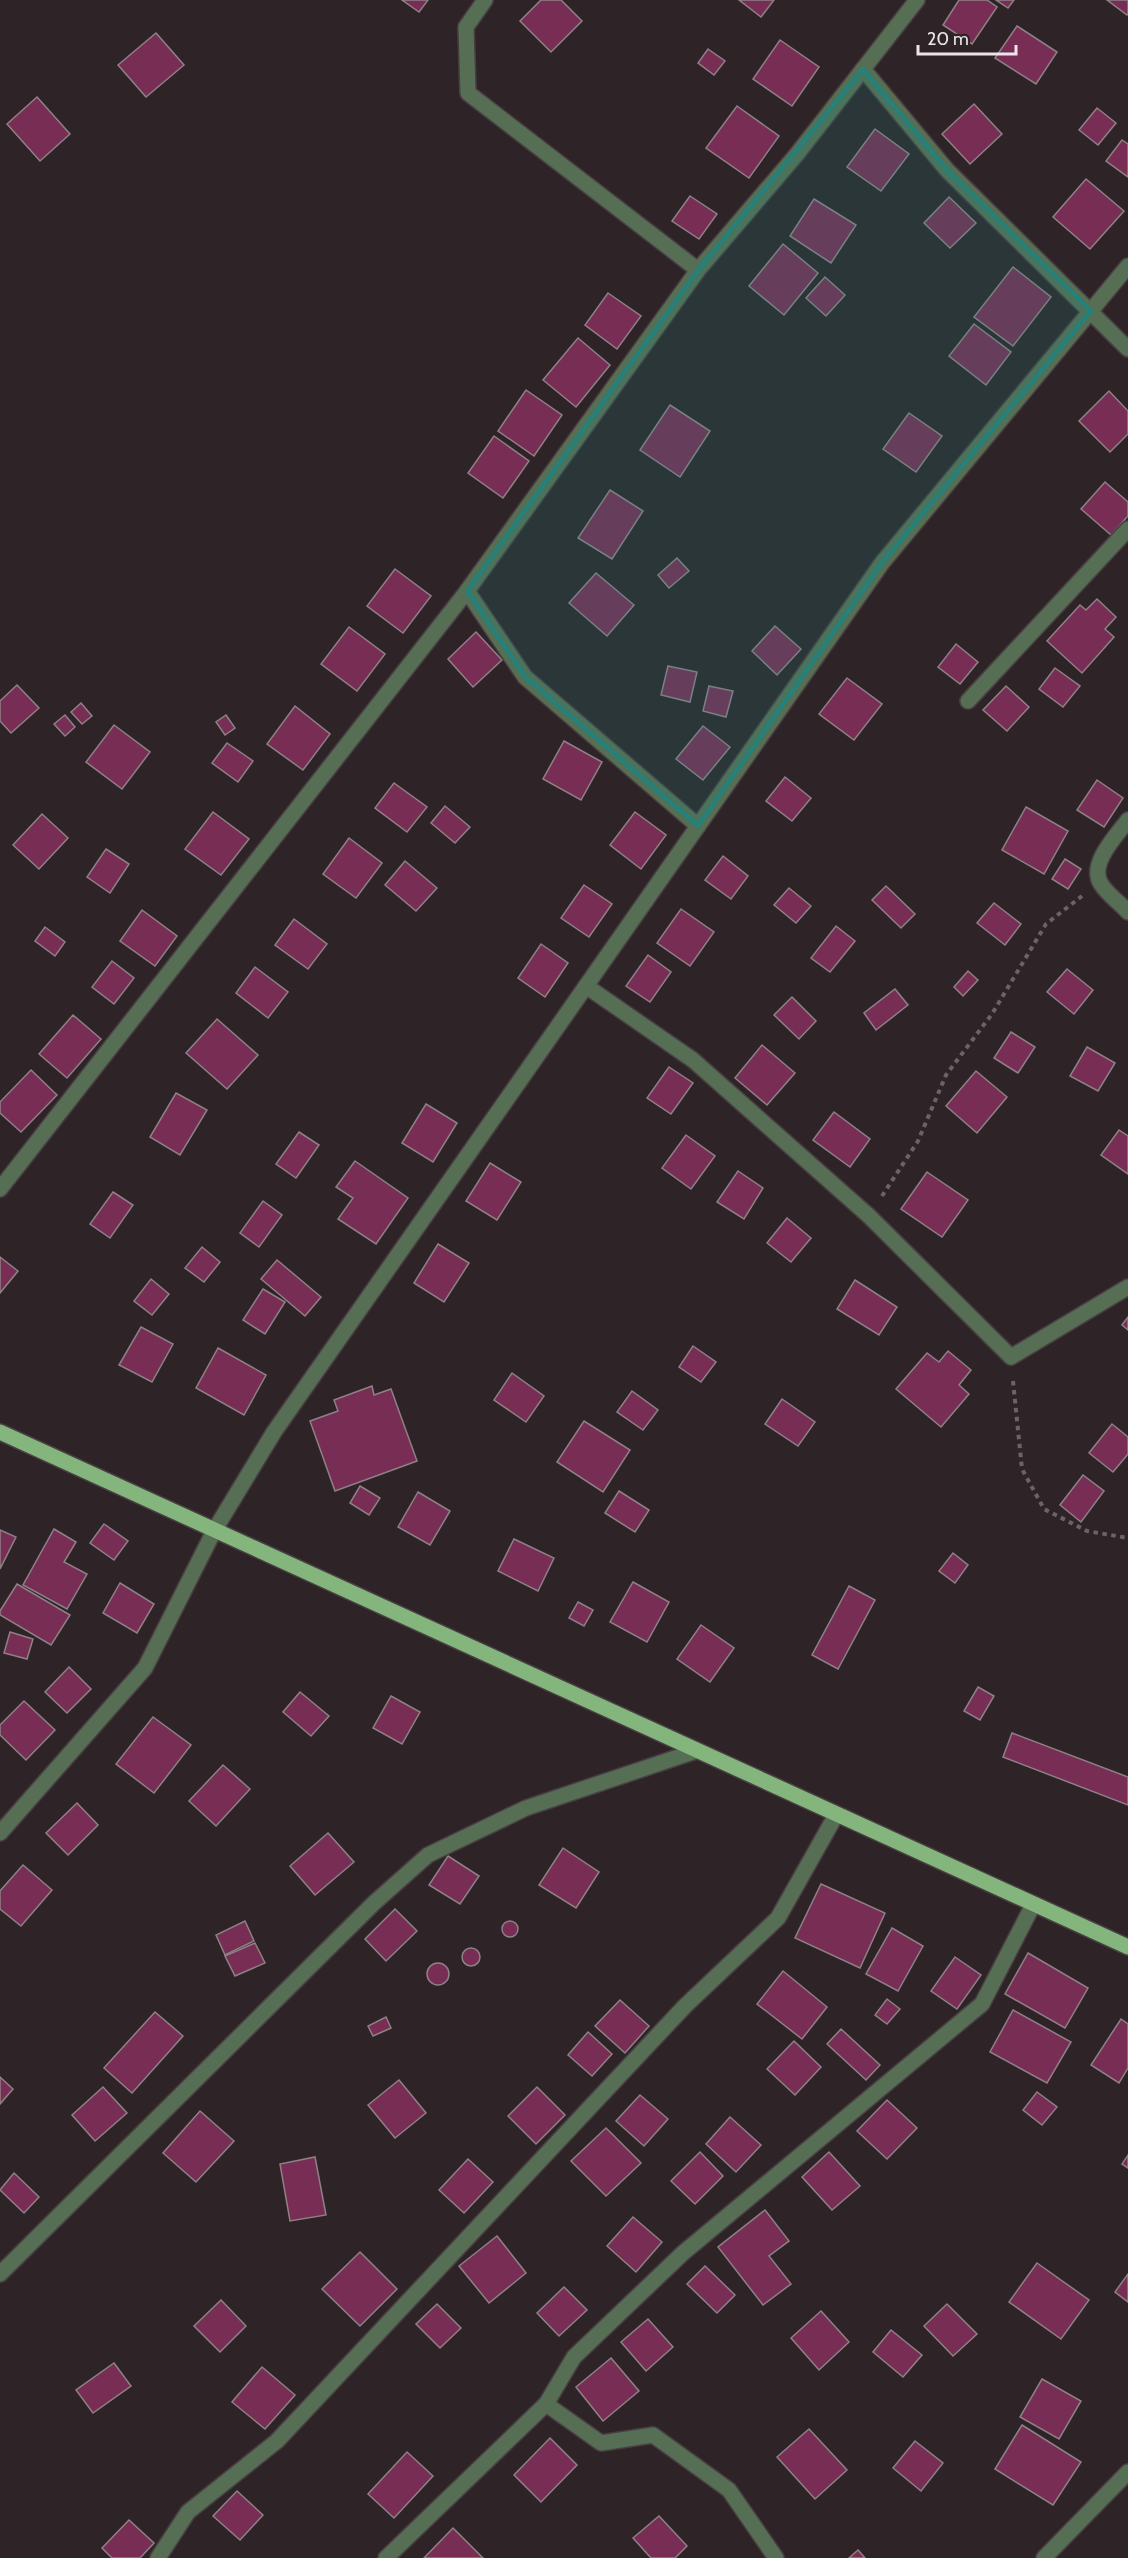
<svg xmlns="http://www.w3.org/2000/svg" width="1128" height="2558" viewBox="0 0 1128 2558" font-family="Cabin,sans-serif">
<rect width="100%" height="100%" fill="#2e2428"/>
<g fill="#772d54" stroke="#8e8186" stroke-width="1.5">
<path d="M 402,0 L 428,0 L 419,12 Z"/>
<path d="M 541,0 L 561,0 L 582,21 L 551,52 L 520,21 Z"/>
<path d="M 739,0 L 774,0 L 761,17 Z"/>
<path d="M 959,0 L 987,0 L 997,7 L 972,44 L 943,25 Z"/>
<path d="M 996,0 L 1014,0 L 1008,8 Z"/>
<path d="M 1107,0 L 1128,0 L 1128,14 L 1127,15 Z"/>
<path d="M 1017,26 L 1057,52 L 1036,84 L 995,58 Z"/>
<path d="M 156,33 L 184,65 L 146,97 L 118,65 Z"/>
<path d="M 780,40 L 819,67 L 792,106 L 753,79 Z"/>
<path d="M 708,49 L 725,61 L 714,75 L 698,63 Z"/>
<path d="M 37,97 L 70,134 L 40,161 L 7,124 Z"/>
<path d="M 974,104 L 1002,134 L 970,164 L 942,134 Z"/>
<path d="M 737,106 L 779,136 L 749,178 L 706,148 Z"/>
<path d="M 1097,108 L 1116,123 L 1098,145 L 1079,130 Z"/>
<path d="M 875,129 L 909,154 L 881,191 L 847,167 Z"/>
<path d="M 1122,140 L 1128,144 L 1128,177 L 1106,161 Z"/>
<path d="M 1086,179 L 1124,211 L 1090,249 L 1053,217 Z"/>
<path d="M 690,196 L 717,214 L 699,239 L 672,221 Z"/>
<path d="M 949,197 L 976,223 L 950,248 L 924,223 Z"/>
<path d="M 814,199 L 856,225 L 831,263 L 790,236 Z"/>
<path d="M 783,244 L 818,273 L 784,315 L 749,286 Z"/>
<path d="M 1013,267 L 1051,297 L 1013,346 L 974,317 Z"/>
<path d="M 825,277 L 845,295 L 826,316 L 806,298 Z"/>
<path d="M 608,293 L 641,316 L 617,349 L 585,325 Z"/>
<path d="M 974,324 L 1011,352 L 986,385 L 949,356 Z"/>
<path d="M 578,338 L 610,365 L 576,407 L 543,380 Z"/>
<path d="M 526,390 L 562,415 L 534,456 L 498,431 Z"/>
<path d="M 1109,391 L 1128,411 L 1128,434 L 1110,452 L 1079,421 Z"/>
<path d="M 670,405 L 710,431 L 680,477 L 640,450 Z"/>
<path d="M 909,413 L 942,436 L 916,472 L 883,449 Z"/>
<path d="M 494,436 L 529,461 L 503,498 L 468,473 Z"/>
<path d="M 1105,482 L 1128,502 L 1128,516 L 1111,535 L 1081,509 Z"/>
<path d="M 610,490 L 643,511 L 612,559 L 578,538 Z"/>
<path d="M 677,558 L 689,571 L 669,588 L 658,575 Z"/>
<path d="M 395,569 L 431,596 L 403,633 L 367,606 Z"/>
<path d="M 596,573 L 634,605 L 607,636 L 569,603 Z"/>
<path d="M 1097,599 L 1116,617 L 1105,629 L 1114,637 L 1082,673 L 1047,641 L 1080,605 L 1086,610 Z"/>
<path d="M 775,626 L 801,649 L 777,675 L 752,651 Z"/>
<path d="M 349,627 L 385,654 L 357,691 L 321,664 Z"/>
<path d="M 476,632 L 502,660 L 473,687 L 448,659 Z"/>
<path d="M 956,644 L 978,662 L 960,684 L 938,667 Z"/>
<path d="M 668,666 L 697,672 L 690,702 L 661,695 Z"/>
<path d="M 1055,668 L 1080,686 L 1063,707 L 1039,689 Z"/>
<path d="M 847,678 L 882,704 L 854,740 L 819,714 Z"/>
<path d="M 17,685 L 39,708 L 11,733 L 0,721 L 0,701 Z"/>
<path d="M 709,686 L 733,691 L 726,717 L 703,711 Z"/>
<path d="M 1006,686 L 1029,707 L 1007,731 L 983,710 Z"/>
<path d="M 81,703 L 92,716 L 82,724 L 71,712 Z"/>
<path d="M 295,706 L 330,734 L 303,770 L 267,744 Z"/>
<path d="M 65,715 L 75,727 L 65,736 L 54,724 Z"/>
<path d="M 226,715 L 235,728 L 225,735 L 216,722 Z"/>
<path d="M 114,725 L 150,752 L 122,789 L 86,762 Z"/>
<path d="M 703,726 L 730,747 L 703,780 L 676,759 Z"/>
<path d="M 564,741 L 602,762 L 581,800 L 543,779 Z"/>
<path d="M 227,743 L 253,761 L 238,782 L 212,763 Z"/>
<path d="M 785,777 L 811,798 L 792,821 L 766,801 Z"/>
<path d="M 1097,780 L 1123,798 L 1104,827 L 1077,810 Z"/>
<path d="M 394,783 L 427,807 L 407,832 L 375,808 Z"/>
<path d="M 445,806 L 470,827 L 455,843 L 431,823 Z"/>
<path d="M 1026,807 L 1068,831 L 1044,874 L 1002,850 Z"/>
<path d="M 213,812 L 249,839 L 221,875 L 185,849 Z"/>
<path d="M 635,812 L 666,835 L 641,869 L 610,845 Z"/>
<path d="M 42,814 L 68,838 L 39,869 L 13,845 Z"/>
<path d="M 349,838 L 382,863 L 356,898 L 323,874 Z"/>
<path d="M 106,849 L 129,864 L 110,893 L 87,877 Z"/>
<path d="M 723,856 L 748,876 L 731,899 L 705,880 Z"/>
<path d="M 1065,859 L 1081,869 L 1068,889 L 1052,879 Z"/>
<path d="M 405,861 L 437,888 L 416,911 L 385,885 Z"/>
<path d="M 584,885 L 612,904 L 589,937 L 561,918 Z"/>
<path d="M 886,886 L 915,914 L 901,928 L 872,900 Z"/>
<path d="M 789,888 L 811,906 L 796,923 L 774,905 Z"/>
<path d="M 994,903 L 1021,924 L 1005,945 L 977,923 Z"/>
<path d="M 681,909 L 714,932 L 690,966 L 657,943 Z"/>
<path d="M 142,910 L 177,936 L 155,966 L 120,941 Z"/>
<path d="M 294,919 L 327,944 L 308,969 L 275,945 Z"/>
<path d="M 836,926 L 855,941 L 830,972 L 811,958 Z"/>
<path d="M 45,927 L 65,942 L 55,956 L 35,941 Z"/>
<path d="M 541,944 L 568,963 L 545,997 L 518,978 Z"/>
<path d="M 648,955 L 671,972 L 650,1002 L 626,986 Z"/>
<path d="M 112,961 L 134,978 L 114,1004 L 92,987 Z"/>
<path d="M 255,967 L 288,992 L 268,1018 L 236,993 Z"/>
<path d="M 1067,969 L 1093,990 L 1074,1014 L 1047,992 Z"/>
<path d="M 968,971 L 978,980 L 963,996 L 954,987 Z"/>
<path d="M 895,989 L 908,1005 L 876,1030 L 864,1013 Z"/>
<path d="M 792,997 L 816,1021 L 799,1039 L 774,1015 Z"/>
<path d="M 73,1015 L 101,1039 L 67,1078 L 39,1054 Z"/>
<path d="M 217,1019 L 258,1055 L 227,1089 L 186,1053 Z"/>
<path d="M 1011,1032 L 1035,1047 L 1018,1073 L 994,1058 Z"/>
<path d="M 762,1045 L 795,1073 L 767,1105 L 735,1078 Z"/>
<path d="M 1087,1047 L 1115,1063 L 1098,1091 L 1070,1076 Z"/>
<path d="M 669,1067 L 693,1083 L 671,1114 L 647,1098 Z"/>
<path d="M 31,1070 L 57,1095 L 21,1132 L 0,1113 L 0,1102 Z"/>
<path d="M 976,1071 L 1007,1097 L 977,1133 L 946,1106 Z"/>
<path d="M 176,1093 L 207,1110 L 180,1155 L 150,1137 Z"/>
<path d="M 426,1104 L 457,1123 L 433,1162 L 402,1143 Z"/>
<path d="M 834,1112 L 870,1139 L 850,1167 L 813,1140 Z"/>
<path d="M 1119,1130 L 1128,1136 L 1128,1174 L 1101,1155 Z"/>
<path d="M 299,1132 L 319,1145 L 296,1178 L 276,1164 Z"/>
<path d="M 686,1135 L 715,1156 L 691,1189 L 662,1168 Z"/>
<path d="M 355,1161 L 408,1198 L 376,1244 L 338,1219 L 353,1198 L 336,1187 Z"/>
<path d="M 490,1163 L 521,1182 L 497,1220 L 466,1201 Z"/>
<path d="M 738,1171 L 763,1188 L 744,1219 L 717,1202 Z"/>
<path d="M 927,1172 L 968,1200 L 942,1237 L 901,1209 Z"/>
<path d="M 113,1192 L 133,1205 L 110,1238 L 90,1224 Z"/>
<path d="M 263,1201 L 282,1215 L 259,1247 L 240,1233 Z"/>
<path d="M 787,1218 L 811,1238 L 791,1262 L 767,1243 Z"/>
<path d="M 438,1244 L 469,1263 L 444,1302 L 414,1283 Z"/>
<path d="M 202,1247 L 220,1262 L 204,1282 L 185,1268 Z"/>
<path d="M 0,1257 L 18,1271 L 0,1293 Z"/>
<path d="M 277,1260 L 321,1297 L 305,1316 L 261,1279 Z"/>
<path d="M 151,1279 L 169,1294 L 152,1315 L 134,1301 Z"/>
<path d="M 855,1280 L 897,1307 L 879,1335 L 837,1309 Z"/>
<path d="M 263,1289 L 285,1302 L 265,1334 L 243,1320 Z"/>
<path d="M 1128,1317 L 1128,1330 L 1122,1325 Z"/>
<path d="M 141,1327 L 173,1344 L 152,1382 L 119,1365 Z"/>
<path d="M 693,1346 L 716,1362 L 701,1382 L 679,1367 Z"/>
<path d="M 218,1348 L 266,1375 L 244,1415 L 196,1388 Z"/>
<path d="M 948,1351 L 971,1370 L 959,1385 L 969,1394 L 941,1427 L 896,1389 L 927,1353 L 939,1362 Z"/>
<path d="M 512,1373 L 544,1396 L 526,1422 L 494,1400 Z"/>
<path d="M 372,1386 L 374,1395 L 391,1389 L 417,1461 L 335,1491 L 310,1421 L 338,1411 L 334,1400 Z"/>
<path d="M 632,1391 L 658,1410 L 643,1430 L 617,1412 Z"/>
<path d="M 782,1399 L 815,1422 L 798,1446 L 765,1424 Z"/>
<path d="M 584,1421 L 630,1450 L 603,1492 L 557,1462 Z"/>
<path d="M 1112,1424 L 1128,1437 L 1128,1454 L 1113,1472 L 1089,1453 Z"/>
<path d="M 1083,1475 L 1104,1491 L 1081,1522 L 1060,1505 Z"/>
<path d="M 360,1486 L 380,1498 L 369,1515 L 350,1503 Z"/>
<path d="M 619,1491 L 649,1510 L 635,1532 L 605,1513 Z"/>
<path d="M 418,1492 L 450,1511 L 430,1545 L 398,1527 Z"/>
<path d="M 104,1524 L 128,1541 L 114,1560 L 90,1543 Z"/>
<path d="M 54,1529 L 76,1542 L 64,1562 L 87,1574 L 67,1609 L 23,1585 Z"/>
<path d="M 0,1530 L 16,1537 L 0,1569 Z"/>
<path d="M 514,1539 L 554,1558 L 538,1591 L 498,1571 Z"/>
<path d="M 953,1553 L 968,1565 L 955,1583 L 939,1571 Z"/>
<path d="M 633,1582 L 669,1602 L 647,1642 L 610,1622 Z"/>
<path d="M 120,1583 L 154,1604 L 137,1633 L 103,1613 Z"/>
<path d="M 17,1584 L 70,1615 L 51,1645 L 0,1615 L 0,1611 Z"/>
<path d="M 849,1586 L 875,1600 L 838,1669 L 812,1655 Z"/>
<path d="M 578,1602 L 593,1610 L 584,1626 L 569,1618 Z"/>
<path d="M 701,1625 L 734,1648 L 710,1682 L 677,1659 Z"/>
<path d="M 10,1632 L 33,1639 L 27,1659 L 4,1653 Z"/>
<path d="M 69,1667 L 91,1689 L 67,1713 L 45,1692 Z"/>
<path d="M 978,1687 L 994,1696 L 980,1720 L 964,1711 Z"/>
<path d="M 300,1692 L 329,1716 L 311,1736 L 283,1712 Z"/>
<path d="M 391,1696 L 420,1712 L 402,1744 L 373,1728 Z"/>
<path d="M 24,1701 L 55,1730 L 26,1760 L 0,1735 L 0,1725 Z"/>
<path d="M 153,1717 L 191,1745 L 154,1793 L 116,1764 Z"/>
<path d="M 1012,1733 L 1128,1777 L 1128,1805 L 1003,1757 Z"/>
<path d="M 223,1765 L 250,1789 L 216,1826 L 189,1801 Z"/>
<path d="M 77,1803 L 98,1825 L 68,1855 L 46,1833 Z"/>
<path d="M 328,1833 L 354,1862 L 315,1895 L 290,1866 Z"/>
<path d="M 563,1848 L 599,1872 L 576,1908 L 539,1885 Z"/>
<path d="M 448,1856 L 479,1876 L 460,1904 L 429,1885 Z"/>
<path d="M 23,1865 L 52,1890 L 21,1926 L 0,1909 L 0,1891 Z"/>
<path d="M 821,1884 L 885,1913 L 860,1968 L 795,1938 Z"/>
<path d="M 395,1909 L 417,1931 L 386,1961 L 365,1939 Z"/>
<circle cx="510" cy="1929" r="8"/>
<path d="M 245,1921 L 254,1941 L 225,1955 L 216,1935 Z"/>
<path d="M 892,1928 L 923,1946 L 898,1991 L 866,1974 Z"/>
<path d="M 255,1943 L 265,1963 L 235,1976 L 225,1956 Z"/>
<circle cx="471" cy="1957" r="9"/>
<path d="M 1028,1953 L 1088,1988 L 1065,2028 L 1005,1994 Z"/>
<path d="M 955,1957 L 981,1975 L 957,2009 L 931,1991 Z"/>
<circle cx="438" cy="1974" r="11"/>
<path d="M 783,1971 L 827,2007 L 802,2039 L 757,2004 Z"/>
<path d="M 887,1999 L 900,2009 L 887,2024 L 875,2015 Z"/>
<path d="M 620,2000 L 649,2026 L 625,2053 L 595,2026 Z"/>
<path d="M 1013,2010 L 1071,2042 L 1047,2083 L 990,2052 Z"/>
<path d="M 155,2012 L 183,2036 L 132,2093 L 104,2068 Z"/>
<path d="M 386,2017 L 391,2028 L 373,2036 L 368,2026 Z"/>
<path d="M 1121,2019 L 1128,2024 L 1128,2068 L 1119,2083 L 1091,2065 Z"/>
<path d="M 841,2029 L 880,2065 L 866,2080 L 827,2044 Z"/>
<path d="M 588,2032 L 612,2054 L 592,2076 L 568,2055 Z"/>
<path d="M 794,2041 L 821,2067 L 795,2095 L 767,2069 Z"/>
<path d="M 0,2077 L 13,2089 L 0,2104 Z"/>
<path d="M 399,2080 L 426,2113 L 395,2138 L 368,2105 Z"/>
<path d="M 103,2087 L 127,2113 L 95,2141 L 72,2115 Z"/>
<path d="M 537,2087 L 565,2115 L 536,2144 L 508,2116 Z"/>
<path d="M 1037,2092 L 1057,2107 L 1042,2125 L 1023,2110 Z"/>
<path d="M 640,2095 L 668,2119 L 644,2146 L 616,2121 Z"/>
<path d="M 887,2100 L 917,2128 L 887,2159 L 857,2131 Z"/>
<path d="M 200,2111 L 234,2141 L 196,2182 L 163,2153 Z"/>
<path d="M 730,2117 L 761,2145 L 736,2172 L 706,2144 Z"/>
<path d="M 606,2128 L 641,2163 L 606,2196 L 571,2161 Z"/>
<path d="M 700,2152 L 723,2176 L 695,2204 L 671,2181 Z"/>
<path d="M 829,2152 L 860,2186 L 832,2210 L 802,2177 Z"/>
<path d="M 1128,2155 L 1128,2168 L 1122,2164 Z"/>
<path d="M 315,2157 L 326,2215 L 290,2221 L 280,2164 Z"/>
<path d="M 468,2159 L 493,2182 L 464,2213 L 439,2190 Z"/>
<path d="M 14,2173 L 39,2197 L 24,2213 L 0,2190 Z"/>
<path d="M 765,2210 L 789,2241 L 769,2256 L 791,2284 L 763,2305 L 718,2247 Z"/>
<path d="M 633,2217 L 662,2242 L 636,2272 L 607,2246 Z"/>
<path d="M 497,2236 L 526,2273 L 489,2303 L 459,2266 Z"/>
<path d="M 360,2252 L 397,2289 L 360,2326 L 322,2289 Z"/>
<path d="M 1037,2263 L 1089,2300 L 1061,2339 L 1009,2302 Z"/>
<path d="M 705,2266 L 735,2295 L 717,2313 L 687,2284 Z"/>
<path d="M 1128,2274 L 1128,2302 L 1115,2292 Z"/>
<path d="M 564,2287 L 587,2310 L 559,2336 L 537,2313 Z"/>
<path d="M 221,2300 L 246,2326 L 220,2352 L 194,2326 Z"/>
<path d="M 437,2304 L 461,2328 L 440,2348 L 416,2324 Z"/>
<path d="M 947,2304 L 977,2334 L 953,2356 L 924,2326 Z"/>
<path d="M 821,2311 L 849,2342 L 819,2370 L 791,2338 Z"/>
<path d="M 648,2319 L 673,2347 L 646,2371 L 621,2342 Z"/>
<path d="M 891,2330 L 922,2355 L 903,2377 L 873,2352 Z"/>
<path d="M 611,2358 L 639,2391 L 603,2421 L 576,2387 Z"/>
<path d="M 114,2363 L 131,2386 L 93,2413 L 76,2390 Z"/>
<path d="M 262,2367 L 295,2395 L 265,2429 L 232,2402 Z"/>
<path d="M 1042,2379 L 1081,2401 L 1059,2439 L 1020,2417 Z"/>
<path d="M 1022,2425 L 1081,2462 L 1053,2505 L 995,2469 Z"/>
<path d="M 809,2429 L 847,2470 L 815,2499 L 777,2457 Z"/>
<path d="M 550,2438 L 577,2465 L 541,2502 L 514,2475 Z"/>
<path d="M 915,2441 L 943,2463 L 921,2491 L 893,2468 Z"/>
<path d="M 407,2452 L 433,2476 L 394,2518 L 368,2494 Z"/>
<path d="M 237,2491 L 263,2515 L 240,2540 L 213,2516 Z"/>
<path d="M 659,2516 L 687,2546 L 675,2558 L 651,2558 L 633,2538 Z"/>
<path d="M 129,2520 L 154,2543 L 140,2558 L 112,2558 L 102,2548 Z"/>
<path d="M 453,2528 L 483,2558 L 424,2558 Z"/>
<path d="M 858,2550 L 865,2558 L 849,2558 Z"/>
</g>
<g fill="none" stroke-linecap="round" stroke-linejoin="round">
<defs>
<g id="minor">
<path d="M 485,0 L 466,27 L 468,93 L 698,270"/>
<path d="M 863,69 L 947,170 L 1128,349"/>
<path d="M 467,591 L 525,677 L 698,826"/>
<path d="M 968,701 L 1128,529"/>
<path d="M 1128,820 C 1117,835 1088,864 1101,884 C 1107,894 1120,903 1128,912"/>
<path d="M 586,986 L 693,1060 L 869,1216 L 1011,1357 L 1128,1287"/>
<path d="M 0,1189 L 467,591 L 698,270 L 797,154 L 917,0"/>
<path d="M 0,1833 L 145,1668 L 214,1531 L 274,1432 L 882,563 L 1128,266"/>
<path d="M 0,2274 L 374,1903 L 428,1855 L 526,1808 L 696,1751"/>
<path d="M 546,2404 L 601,2443 L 653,2435 L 729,2490 L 776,2558"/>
<path d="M 158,2558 L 188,2512 L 277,2441 L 685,2006 L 778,1918 L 836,1815"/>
<path d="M 386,2558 L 546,2404 L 574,2357 L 683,2253 L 982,2004 L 1033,1905"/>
<path d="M 1044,2558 L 1128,2472"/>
</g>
<path id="major" d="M 0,1432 L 1128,1947"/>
</defs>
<use href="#minor" stroke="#493f43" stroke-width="18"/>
<use href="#major" stroke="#493f43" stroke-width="18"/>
<g stroke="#6c6367" stroke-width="4" stroke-dasharray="4.5 4.5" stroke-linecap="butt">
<path d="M 882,1196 L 918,1141 L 946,1075 L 992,1014 L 1046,924 L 1082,896"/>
<path d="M 1013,1381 L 1022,1469 L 1044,1509 L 1087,1531 L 1128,1538"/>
</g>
<use href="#minor" stroke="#566e53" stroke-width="15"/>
<use href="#major" stroke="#83b57d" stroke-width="15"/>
</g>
<path fill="#25817a" fill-opacity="0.2" stroke="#25817a" stroke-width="4.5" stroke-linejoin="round" d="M 863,69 L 947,170 L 1091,311 L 882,563 L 698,826 L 525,677 L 467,591 L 698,270 Z"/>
<path d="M918 45v9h98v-9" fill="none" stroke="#ede6e9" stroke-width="3"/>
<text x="927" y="45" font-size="18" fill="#ede6e9" stroke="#2e2428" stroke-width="4.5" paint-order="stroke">20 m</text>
</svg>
